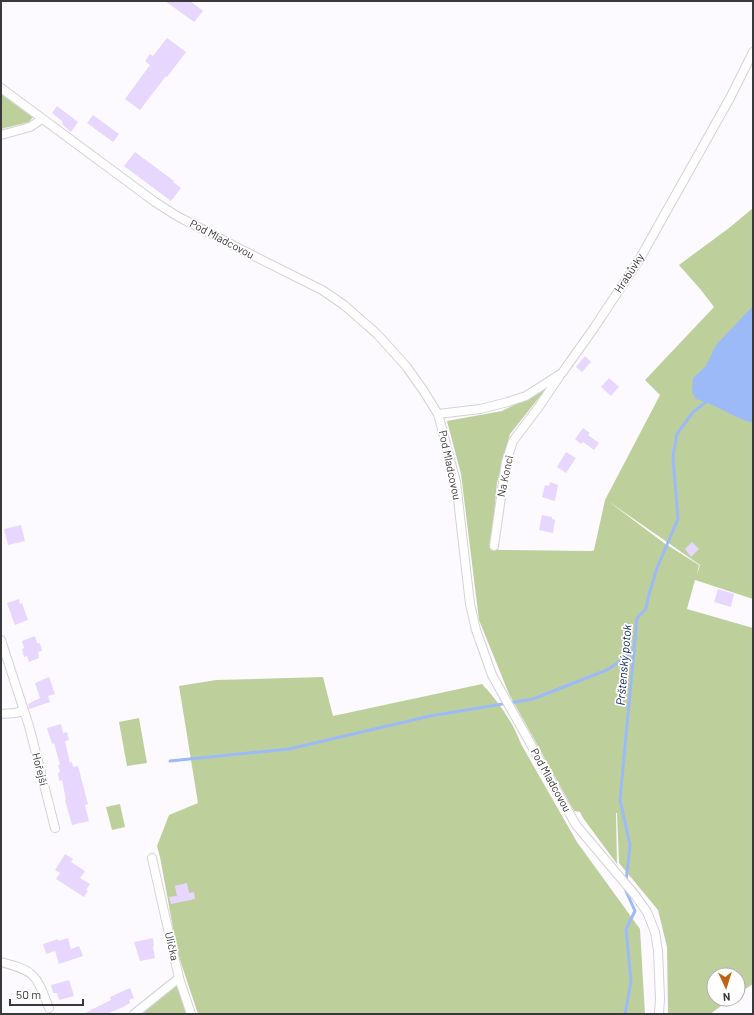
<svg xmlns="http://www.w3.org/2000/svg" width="754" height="1015" viewBox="0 0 754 1015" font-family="Barlow,sans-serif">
<rect width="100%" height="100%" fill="#fcfafe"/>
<g fill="#bdd09b" fill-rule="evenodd">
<path d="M 1,94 L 33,117 L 29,122 L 1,129 Z"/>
<path d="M 753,208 L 753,599 L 695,580 L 687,609 L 753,628 L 753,984 L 738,994 L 738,975 L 714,975 L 714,999 L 731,999 L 710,1014 L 668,1014 L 667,947 L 658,910 L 619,863 L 617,813 L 616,813 L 617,864 L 583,818 L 580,812 L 574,811 L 509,694 L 479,620 L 461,474 L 447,421 L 502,411 L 545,390 L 510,434 L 497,483 L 491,545 L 499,550 L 592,551 L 594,550 L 605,500 L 660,395 L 645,380 L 714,307 L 701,290 L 679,265 L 729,228 ZM 608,501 L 700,565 L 697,575 L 699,565 L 664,543 Z"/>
<path d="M 323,677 L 333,716 L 482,684 C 498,701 513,722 521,744 L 577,842 L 640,929 L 645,1014 L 198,1014 L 179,957 L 173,928 L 160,857 L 157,846 L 169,815 L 198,803 L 179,686 L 216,680 Z"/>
<path d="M 139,718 L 147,763 L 127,766 L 119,722 Z"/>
<path d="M 120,804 L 125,827 L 112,830 L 106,807 Z"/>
<path d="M 176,986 L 180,992 L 187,1014 L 142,1014 Z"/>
</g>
<path fill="#9dbaf8" d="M 753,306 L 753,423 C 733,418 716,404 696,399 L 692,392 L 693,378 L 706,366 L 716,345 Z"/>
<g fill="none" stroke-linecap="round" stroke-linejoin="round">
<g stroke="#9dbaf8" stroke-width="3">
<path d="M 170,761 L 289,749 L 430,716 L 533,699 L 607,670 L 635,651"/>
<path d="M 626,881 L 630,845 L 620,800 L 637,618 L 646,609 L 648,598 L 657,568 L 678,519 L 673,457 L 677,434 L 693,412 L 710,399"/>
<path d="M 625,1014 L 631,981 L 626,929 L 635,911 L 626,891 L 626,887"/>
</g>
</g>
<g fill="#e7d7ff">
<path d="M 165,1 L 190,1 L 203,11 L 194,22 Z"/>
<path d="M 167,38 L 186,52 L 167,77 L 166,76 L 140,110 L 125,99 L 150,65 L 145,61 L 150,54 L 153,56 Z"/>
<path d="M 57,106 L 78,122 L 71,132 L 62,124 L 63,122 L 52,113 Z"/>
<path d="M 93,115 L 119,134 L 113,142 L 87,123 Z"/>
<path d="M 135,152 L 174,181 L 173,182 L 181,188 L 171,201 L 124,166 Z"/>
<path d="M 585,356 L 591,362 L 582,372 L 576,367 Z"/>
<path d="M 609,378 L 619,387 L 611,396 L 601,387 Z"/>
<path d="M 583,428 L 590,433 L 588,435 L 599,443 L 594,450 L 583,442 L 581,444 L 575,439 Z"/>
<path d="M 566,452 L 576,458 L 566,473 L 557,467 Z"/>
<path d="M 550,482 L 558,485 L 555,501 L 542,497 L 545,485 L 549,486 Z"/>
<path d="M 542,515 L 552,517 L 552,519 L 555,520 L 553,533 L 539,530 Z"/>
<path d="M 21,525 L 25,541 L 8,545 L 4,529 Z"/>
<path d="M 692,542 L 699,549 L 691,557 L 685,549 Z"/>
<path d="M 718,589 L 734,594 L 731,607 L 714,602 Z"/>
<path d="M 19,599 L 20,604 L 22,603 L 28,620 L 15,625 L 7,603 Z"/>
<path d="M 35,636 L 37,643 L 40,643 L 42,651 L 38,652 L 39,658 L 29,662 L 27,656 L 24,657 L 22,649 L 24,648 L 22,641 Z"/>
<path d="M 49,677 L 55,694 L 48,696 L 50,702 L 29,709 L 28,704 L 40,698 L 35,683 Z"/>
<path d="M 61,724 L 63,733 L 67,732 L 69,740 L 65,741 L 70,763 L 72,762 L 73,767 L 78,766 L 88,804 L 85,805 L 89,821 L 72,825 L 65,800 L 66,800 L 62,780 L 59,781 L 58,773 L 60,772 L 58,765 L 60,765 L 54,743 L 52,744 L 47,728 Z"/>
<path d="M 65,854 L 73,859 L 71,862 L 85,871 L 80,878 L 90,884 L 86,890 L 88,891 L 84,897 L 56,879 L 60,873 L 55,870 Z"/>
<path d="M 187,883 L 189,893 L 194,892 L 195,899 L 171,904 L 169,897 L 177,896 L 175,886 Z"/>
<path d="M 68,938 L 71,949 L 79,946 L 83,956 L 59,964 L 55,951 L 46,954 L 43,944 L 58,939 L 58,941 Z"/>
<path d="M 153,938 L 154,946 L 153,946 L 155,958 L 140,961 L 134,942 Z"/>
<path d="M 69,980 L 74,996 L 59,1000 L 57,993 L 53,993 L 51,985 Z"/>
<path d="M 130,988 L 134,998 L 129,1000 L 130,1003 L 123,1007 L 107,1014 L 83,1014 L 111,1000 L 110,997 Z"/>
</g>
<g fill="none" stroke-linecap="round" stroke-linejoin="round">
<defs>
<g id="minor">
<path d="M 1,88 L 155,202 L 177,216 L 248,253 L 322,290 L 344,305 L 377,334 L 406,366 L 423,390 L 438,414 L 456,482 L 470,604 L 476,630 L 492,675 L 576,825 L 635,895 L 647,912 L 655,932 L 658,951 L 660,998 L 659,1014"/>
<path d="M 1,135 L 30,127 L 42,119"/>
<path d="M 438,414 L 480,409 L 508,402 L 526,396 L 562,373 L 594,328 L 639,260 L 730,98 L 753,52"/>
<path d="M 494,546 L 506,462 L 513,441 L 538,408 L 559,377"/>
<path d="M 1,640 L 29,726 L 55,828"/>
<path d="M 1,714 L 15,713 L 24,711"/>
<path d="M 1,962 C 36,971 36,975 49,1008"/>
<path d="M 179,978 L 191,1014"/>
<path d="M 134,1014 L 179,978 L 152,858"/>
</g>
</defs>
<use href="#minor" stroke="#d4d2d7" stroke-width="10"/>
<use href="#minor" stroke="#fff" stroke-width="8"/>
</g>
<g text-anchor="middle" stroke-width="3.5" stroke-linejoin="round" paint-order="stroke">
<g font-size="11" fill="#39383a" stroke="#fff">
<text transform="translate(222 239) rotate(28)" y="4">Pod Mladcovou</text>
<text transform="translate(629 273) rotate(-57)" y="4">Hrabůvky</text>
<text transform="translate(450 465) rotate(78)" y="4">Pod Mladcovou</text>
<text transform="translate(505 476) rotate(-78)" y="4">Na Konci</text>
<text transform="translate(40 769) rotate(76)" y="4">Hořejší</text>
<text transform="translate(551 780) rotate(61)" y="4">Pod Mladcovou</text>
<text transform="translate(172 946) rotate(77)" y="4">Ulička</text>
</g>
<g font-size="12" font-style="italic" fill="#0b2368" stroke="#fff">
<text transform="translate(624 665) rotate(-85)" y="4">Prštenský potok</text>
</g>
</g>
<rect width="754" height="1015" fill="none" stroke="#39383a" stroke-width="4"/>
<g transform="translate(726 987) rotate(176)"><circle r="19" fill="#ffffff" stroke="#b0afb0"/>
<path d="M0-3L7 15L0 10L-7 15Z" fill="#bf6313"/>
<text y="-6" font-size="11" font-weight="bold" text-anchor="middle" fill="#39383a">N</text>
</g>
<path d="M10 999v6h73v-6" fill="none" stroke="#39383a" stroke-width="2"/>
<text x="16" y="999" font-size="12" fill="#39383a" stroke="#ffffff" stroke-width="3" paint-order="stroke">50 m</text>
</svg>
